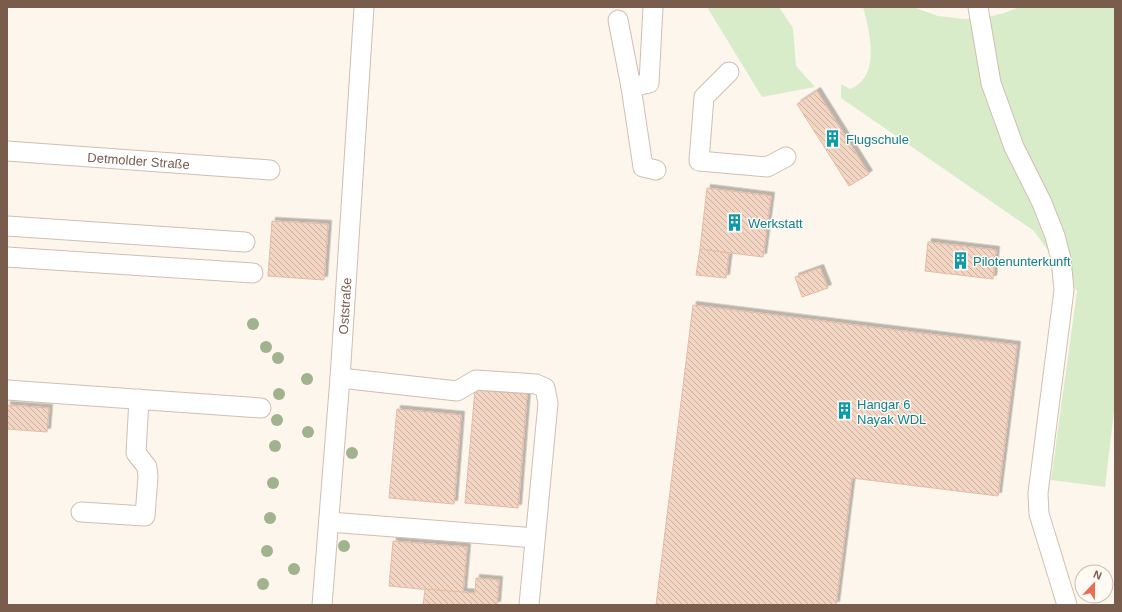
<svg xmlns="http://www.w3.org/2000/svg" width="1122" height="612" viewBox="0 0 1122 612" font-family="Helvetica,sans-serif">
<defs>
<pattern id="building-back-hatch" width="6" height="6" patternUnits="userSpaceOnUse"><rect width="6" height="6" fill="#f3d5c3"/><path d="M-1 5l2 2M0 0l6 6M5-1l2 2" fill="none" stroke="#cab0a1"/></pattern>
<filter id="shadow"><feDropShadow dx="3.5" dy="-3.5" stdDeviation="0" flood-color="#0004"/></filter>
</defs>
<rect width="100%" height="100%" fill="#fdf6ec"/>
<g fill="#d8ecc9">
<path d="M 707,7 L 779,7 L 793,28 L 796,66 L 815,87 L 762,97 Z"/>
<path d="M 863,7 L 913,7 L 938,16 L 964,19 L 980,19 L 1004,13 L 1019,7 L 1115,7 L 1115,403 L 1105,487 L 1051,480 L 1077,291 L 1034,231 L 841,98 L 841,84 L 850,89 C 881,77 870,32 863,7 Z"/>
</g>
<g fill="url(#building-back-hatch)" stroke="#e6bba3" filter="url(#shadow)">
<path d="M 817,91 L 869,174 L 849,186 L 797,104 Z"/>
<path d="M 707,188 L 771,196 L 763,257 L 700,249 Z"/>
<path d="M 272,221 L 328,224 L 324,280 L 268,276 Z"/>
<path d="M 928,242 L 996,250 L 993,279 L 925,271 Z"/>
<path d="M 700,249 L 729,253 L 726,278 L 696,275 Z"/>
<path d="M 820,268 L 828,288 L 802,297 L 795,277 Z"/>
<path d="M 693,305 L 1017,345 L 998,496 L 852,478 L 836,605 L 656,605 Z"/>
<path d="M 475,390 L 527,394 L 518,508 L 465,503 Z"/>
<path d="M 7,405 L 49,408 L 47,432 L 7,429 Z"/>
<path d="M 397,409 L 461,415 L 454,504 L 389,498 Z"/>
<path d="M 393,541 L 467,547 L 463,593 L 389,586 Z"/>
<path d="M 476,578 L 499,580 L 497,605 L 423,605 L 425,589 L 475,593 Z"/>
</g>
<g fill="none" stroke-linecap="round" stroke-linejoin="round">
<defs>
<g id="minor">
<path d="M 653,7 L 649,83 L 631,87 L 643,167 L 656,170"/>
<path d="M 978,7 L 991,83 L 1014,147 L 1042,203 L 1055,236 L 1061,259 L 1064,290 L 1038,493 L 1039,514 L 1067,605"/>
<path d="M 618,20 L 631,87"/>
<path d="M 729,72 L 704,97 L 699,161 L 767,167 L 786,157"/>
<path id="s1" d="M 7,151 L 270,170"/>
<path d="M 7,226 L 245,242"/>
<path d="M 7,257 L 253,273"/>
<path d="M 340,378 L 457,391 L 476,380 L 536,384 L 545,388 L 548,403 L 529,605"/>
<path d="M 7,390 L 261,408"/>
<path d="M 81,512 L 145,516 L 148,477 L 147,467 L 136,453 L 139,399"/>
<path d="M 329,522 L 535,538"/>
<path id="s2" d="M 322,605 L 340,378 L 364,7"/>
</g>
</defs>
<use href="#minor" stroke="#d1beb0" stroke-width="21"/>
<use href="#minor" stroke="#fff" stroke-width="19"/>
</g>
<g fill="#a0b28e">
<circle cx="253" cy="324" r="6"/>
<circle cx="266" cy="347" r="6"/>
<circle cx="278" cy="358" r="6"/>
<circle cx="307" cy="379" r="6"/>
<circle cx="279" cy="394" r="6"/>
<circle cx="277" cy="420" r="6"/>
<circle cx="308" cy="432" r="6"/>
<circle cx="275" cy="446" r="6"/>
<circle cx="352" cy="453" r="6"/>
<circle cx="273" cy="483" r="6"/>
<circle cx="270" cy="518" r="6"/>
<circle cx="344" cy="546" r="6"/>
<circle cx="267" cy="551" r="6"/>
<circle cx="294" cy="569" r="6"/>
<circle cx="263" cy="584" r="6"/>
</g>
<defs>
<symbol id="building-bare" viewBox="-9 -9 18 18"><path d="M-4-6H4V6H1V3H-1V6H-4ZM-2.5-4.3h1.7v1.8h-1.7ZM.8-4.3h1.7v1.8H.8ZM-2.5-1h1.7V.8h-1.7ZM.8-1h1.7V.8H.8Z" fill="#0f9aa8" stroke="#fffaf3" stroke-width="2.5" paint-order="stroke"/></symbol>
</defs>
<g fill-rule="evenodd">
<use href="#building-bare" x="820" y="126" width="25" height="25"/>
<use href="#building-bare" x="722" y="210" width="25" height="25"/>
<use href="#building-bare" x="948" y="248" width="25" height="25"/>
<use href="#building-bare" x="832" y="398" width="25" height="25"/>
</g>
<g text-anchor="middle" stroke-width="3" stroke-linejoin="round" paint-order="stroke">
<g font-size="13" fill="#0d838f" stroke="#fffaf3" text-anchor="start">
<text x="846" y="144">Flugschule</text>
<text x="748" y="228">Werkstatt</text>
<text x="973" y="266">Pilotenunterkunft</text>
<text x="857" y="409">Hangar 6<tspan x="857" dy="15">Nayak WDL</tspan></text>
</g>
<g font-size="13" fill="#7a5c4d" stroke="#fffaf3">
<text dy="5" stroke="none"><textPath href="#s1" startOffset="132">Detmolder Straße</textPath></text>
<text dy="5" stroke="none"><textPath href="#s2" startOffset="300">Oststraße</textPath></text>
</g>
</g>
<rect width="1122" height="612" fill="none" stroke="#7a5c4d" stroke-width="16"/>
<g transform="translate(1094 584) rotate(22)"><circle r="19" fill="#fffaf3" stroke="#cabbb1"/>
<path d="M0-3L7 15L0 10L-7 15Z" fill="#e76f51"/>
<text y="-6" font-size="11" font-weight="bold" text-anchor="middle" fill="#7a5c4d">N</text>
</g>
</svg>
